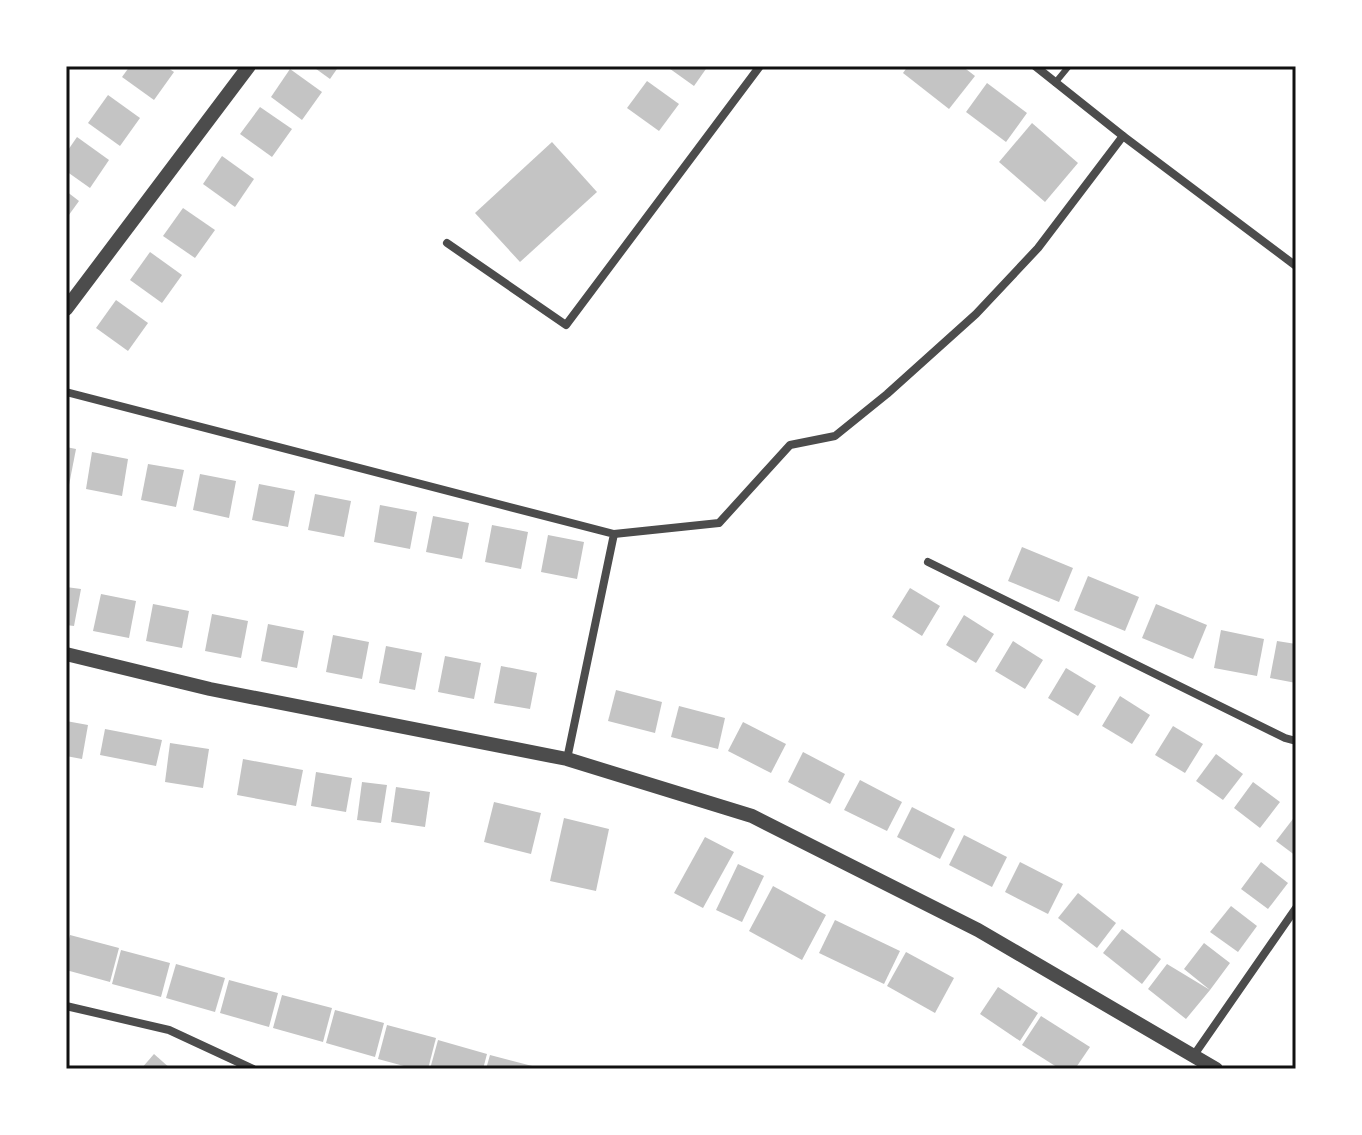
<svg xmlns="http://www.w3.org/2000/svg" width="1362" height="1135" viewBox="0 0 1362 1135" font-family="'Golos Text',sans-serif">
<rect width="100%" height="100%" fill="#fff"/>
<g fill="#c4c4c4">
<path d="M 130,66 L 165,66 L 174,72 L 154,100 L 122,77 Z"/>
<path d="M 312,66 L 339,66 L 330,79 Z"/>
<path d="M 666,66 L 708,66 L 694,86 Z"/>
<path d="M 908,66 L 962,66 L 975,76 L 949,109 L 903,73 Z"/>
<path d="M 290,69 L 322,92 L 302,120 L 271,97 Z"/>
<path d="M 647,81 L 679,104 L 659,131 L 627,108 Z"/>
<path d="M 987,83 L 1027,113 L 1006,142 L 966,112 Z"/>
<path d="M 108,95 L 140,118 L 120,146 L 88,123 Z"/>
<path d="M 260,107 L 292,129 L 272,157 L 240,134 Z"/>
<path d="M 1032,123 L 1078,163 L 1045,202 L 999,162 Z"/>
<path d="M 77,137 L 109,160 L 90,188 L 66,171 L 66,153 Z"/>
<path d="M 552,142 L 597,192 L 520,262 L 475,213 Z"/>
<path d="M 222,156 L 254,179 L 235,207 L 203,184 Z"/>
<path d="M 66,191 L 79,201 L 66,219 Z"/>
<path d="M 183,208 L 215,230 L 195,258 L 163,236 Z"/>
<path d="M 150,252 L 182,275 L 162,303 L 130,280 Z"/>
<path d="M 116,300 L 148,323 L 128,351 L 96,328 Z"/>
<path d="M 66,447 L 76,449 L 69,485 L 66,485 Z"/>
<path d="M 92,452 L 128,459 L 122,496 L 86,489 Z"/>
<path d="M 148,464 L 184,470 L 176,507 L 141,500 Z"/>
<path d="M 200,474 L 236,481 L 229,518 L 193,510 Z"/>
<path d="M 259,484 L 295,491 L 288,527 L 252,520 Z"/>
<path d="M 315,494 L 351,501 L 344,537 L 308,530 Z"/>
<path d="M 380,505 L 417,512 L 410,549 L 374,542 Z"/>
<path d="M 433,516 L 469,523 L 462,559 L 426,552 Z"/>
<path d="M 492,525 L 528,532 L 521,569 L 485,562 Z"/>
<path d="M 548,535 L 584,542 L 577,579 L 541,572 Z"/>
<path d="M 1022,547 L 1073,568 L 1059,602 L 1008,581 Z"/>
<path d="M 1088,576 L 1139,597 L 1125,631 L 1074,610 Z"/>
<path d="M 66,587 L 81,589 L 74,626 L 66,625 Z"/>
<path d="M 910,588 L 940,606 L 922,636 L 892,617 Z"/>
<path d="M 101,594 L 136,601 L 129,638 L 93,631 Z"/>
<path d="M 153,604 L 189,611 L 182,648 L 146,641 Z"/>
<path d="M 1156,604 L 1207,625 L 1193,659 L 1142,638 Z"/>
<path d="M 212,614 L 248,621 L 241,658 L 205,651 Z"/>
<path d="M 964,615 L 994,634 L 976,663 L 946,645 Z"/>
<path d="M 268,624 L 304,631 L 297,668 L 261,661 Z"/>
<path d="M 1221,630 L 1264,639 L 1257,676 L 1214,668 Z"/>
<path d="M 333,635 L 369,642 L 362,679 L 326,672 Z"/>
<path d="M 1013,641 L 1043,660 L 1025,689 L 995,671 Z"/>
<path d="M 1277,641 L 1296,644 L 1296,683 L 1270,678 Z"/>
<path d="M 386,646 L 422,653 L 415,690 L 379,683 Z"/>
<path d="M 445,656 L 481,663 L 474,699 L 438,692 Z"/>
<path d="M 501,666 L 537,673 L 530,709 L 494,703 Z"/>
<path d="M 1066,668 L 1096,686 L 1078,716 L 1048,698 Z"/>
<path d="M 616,690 L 662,702 L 655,733 L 608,721 Z"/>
<path d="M 1120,696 L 1150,715 L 1132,744 L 1102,726 Z"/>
<path d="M 679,706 L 725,718 L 718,749 L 671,737 Z"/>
<path d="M 66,721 L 88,725 L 82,759 L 66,756 Z"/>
<path d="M 743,722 L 786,744 L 771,773 L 728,751 Z"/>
<path d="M 1173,726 L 1203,744 L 1185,773 L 1155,755 Z"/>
<path d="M 105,729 L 162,740 L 156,766 L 100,755 Z"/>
<path d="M 170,743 L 209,749 L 203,788 L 165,782 Z"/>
<path d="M 803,752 L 845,774 L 830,804 L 788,782 Z"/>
<path d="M 1216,754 L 1243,774 L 1223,800 L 1196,781 Z"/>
<path d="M 243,759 L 303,770 L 296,806 L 237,795 Z"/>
<path d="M 316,772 L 352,778 L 346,812 L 311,806 Z"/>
<path d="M 860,780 L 902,802 L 887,831 L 844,810 Z"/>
<path d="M 362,782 L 387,785 L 381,823 L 357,820 Z"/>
<path d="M 1253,782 L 1280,802 L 1260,828 L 1234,808 Z"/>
<path d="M 396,787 L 430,792 L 425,827 L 391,822 Z"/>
<path d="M 494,802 L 541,813 L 531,854 L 484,842 Z"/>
<path d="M 912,807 L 955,829 L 940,859 L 897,837 Z"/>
<path d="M 1296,815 L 1296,856 L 1276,841 Z"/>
<path d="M 564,818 L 609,829 L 596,891 L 550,881 Z"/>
<path d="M 964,835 L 1007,857 L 992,887 L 949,865 Z"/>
<path d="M 705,837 L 734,852 L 703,908 L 674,893 Z"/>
<path d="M 1020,862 L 1063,884 L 1048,914 L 1005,892 Z"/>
<path d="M 1261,862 L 1288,883 L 1268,909 L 1241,889 Z"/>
<path d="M 738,864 L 764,876 L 742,922 L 716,910 Z"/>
<path d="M 773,886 L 826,915 L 802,960 L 749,931 Z"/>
<path d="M 1078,893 L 1116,923 L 1097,948 L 1058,918 Z"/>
<path d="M 1231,906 L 1257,926 L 1238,952 L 1210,932 Z"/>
<path d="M 835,920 L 900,951 L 884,984 L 819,953 Z"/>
<path d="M 1122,929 L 1161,959 L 1142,984 L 1103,953 Z"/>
<path d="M 70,935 L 119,948 L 110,982 L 66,970 L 66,951 Z"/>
<path d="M 1204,943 L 1230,963 L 1210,990 L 1186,1019 L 1148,989 L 1167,964 L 1210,990 L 1184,969 Z"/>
<path d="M 121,950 L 170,963 L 161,997 L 112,984 Z"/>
<path d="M 906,952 L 954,978 L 935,1013 L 887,986 Z"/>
<path d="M 176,964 L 225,978 L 215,1012 L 166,998 Z"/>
<path d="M 229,980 L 278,993 L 269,1027 L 220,1013 Z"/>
<path d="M 998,987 L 1038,1013 L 1020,1041 L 980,1014 Z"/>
<path d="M 282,995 L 332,1008 L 323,1042 L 273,1028 Z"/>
<path d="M 335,1010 L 384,1023 L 375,1057 L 326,1043 Z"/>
<path d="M 1041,1016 L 1090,1047 L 1075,1069 L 1060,1069 L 1022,1045 Z"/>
<path d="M 387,1025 L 436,1038 L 428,1069 L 415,1069 L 378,1059 Z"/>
<path d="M 438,1040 L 487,1054 L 483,1069 L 430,1069 Z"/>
<path d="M 154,1054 L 171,1069 L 141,1069 Z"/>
<path d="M 490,1055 L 540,1068 L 540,1069 L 486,1069 Z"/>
</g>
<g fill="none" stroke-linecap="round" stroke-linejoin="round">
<path stroke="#4c4c4c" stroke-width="6" d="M 1055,83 L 1069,66"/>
<g stroke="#4c4c4c" stroke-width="8">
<path d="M 1035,66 L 1123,136 L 1296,266"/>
<path d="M 447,243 L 566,325 L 760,66"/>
<path d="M 66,392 L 614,534 L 567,759"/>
<path d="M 614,534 L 719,523 L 790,445 L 835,436 L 887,394 L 976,314 L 1038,248 L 1123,136"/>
<path d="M 928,562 L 1285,738 L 1296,741"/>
<path d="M 66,1006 L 169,1030 L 253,1069"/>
<path d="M 1194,1055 L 1296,908"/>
</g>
<g stroke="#4c4c4c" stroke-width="14">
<path d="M 66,309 L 249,66"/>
<path d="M 66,654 L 210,689 L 567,759 L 752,816 L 978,930 L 1216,1069"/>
</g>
</g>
<rect width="1362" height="1135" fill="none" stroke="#ffffff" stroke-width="136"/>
<rect x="68" y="68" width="1226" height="999" fill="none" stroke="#111" stroke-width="3"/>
</svg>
